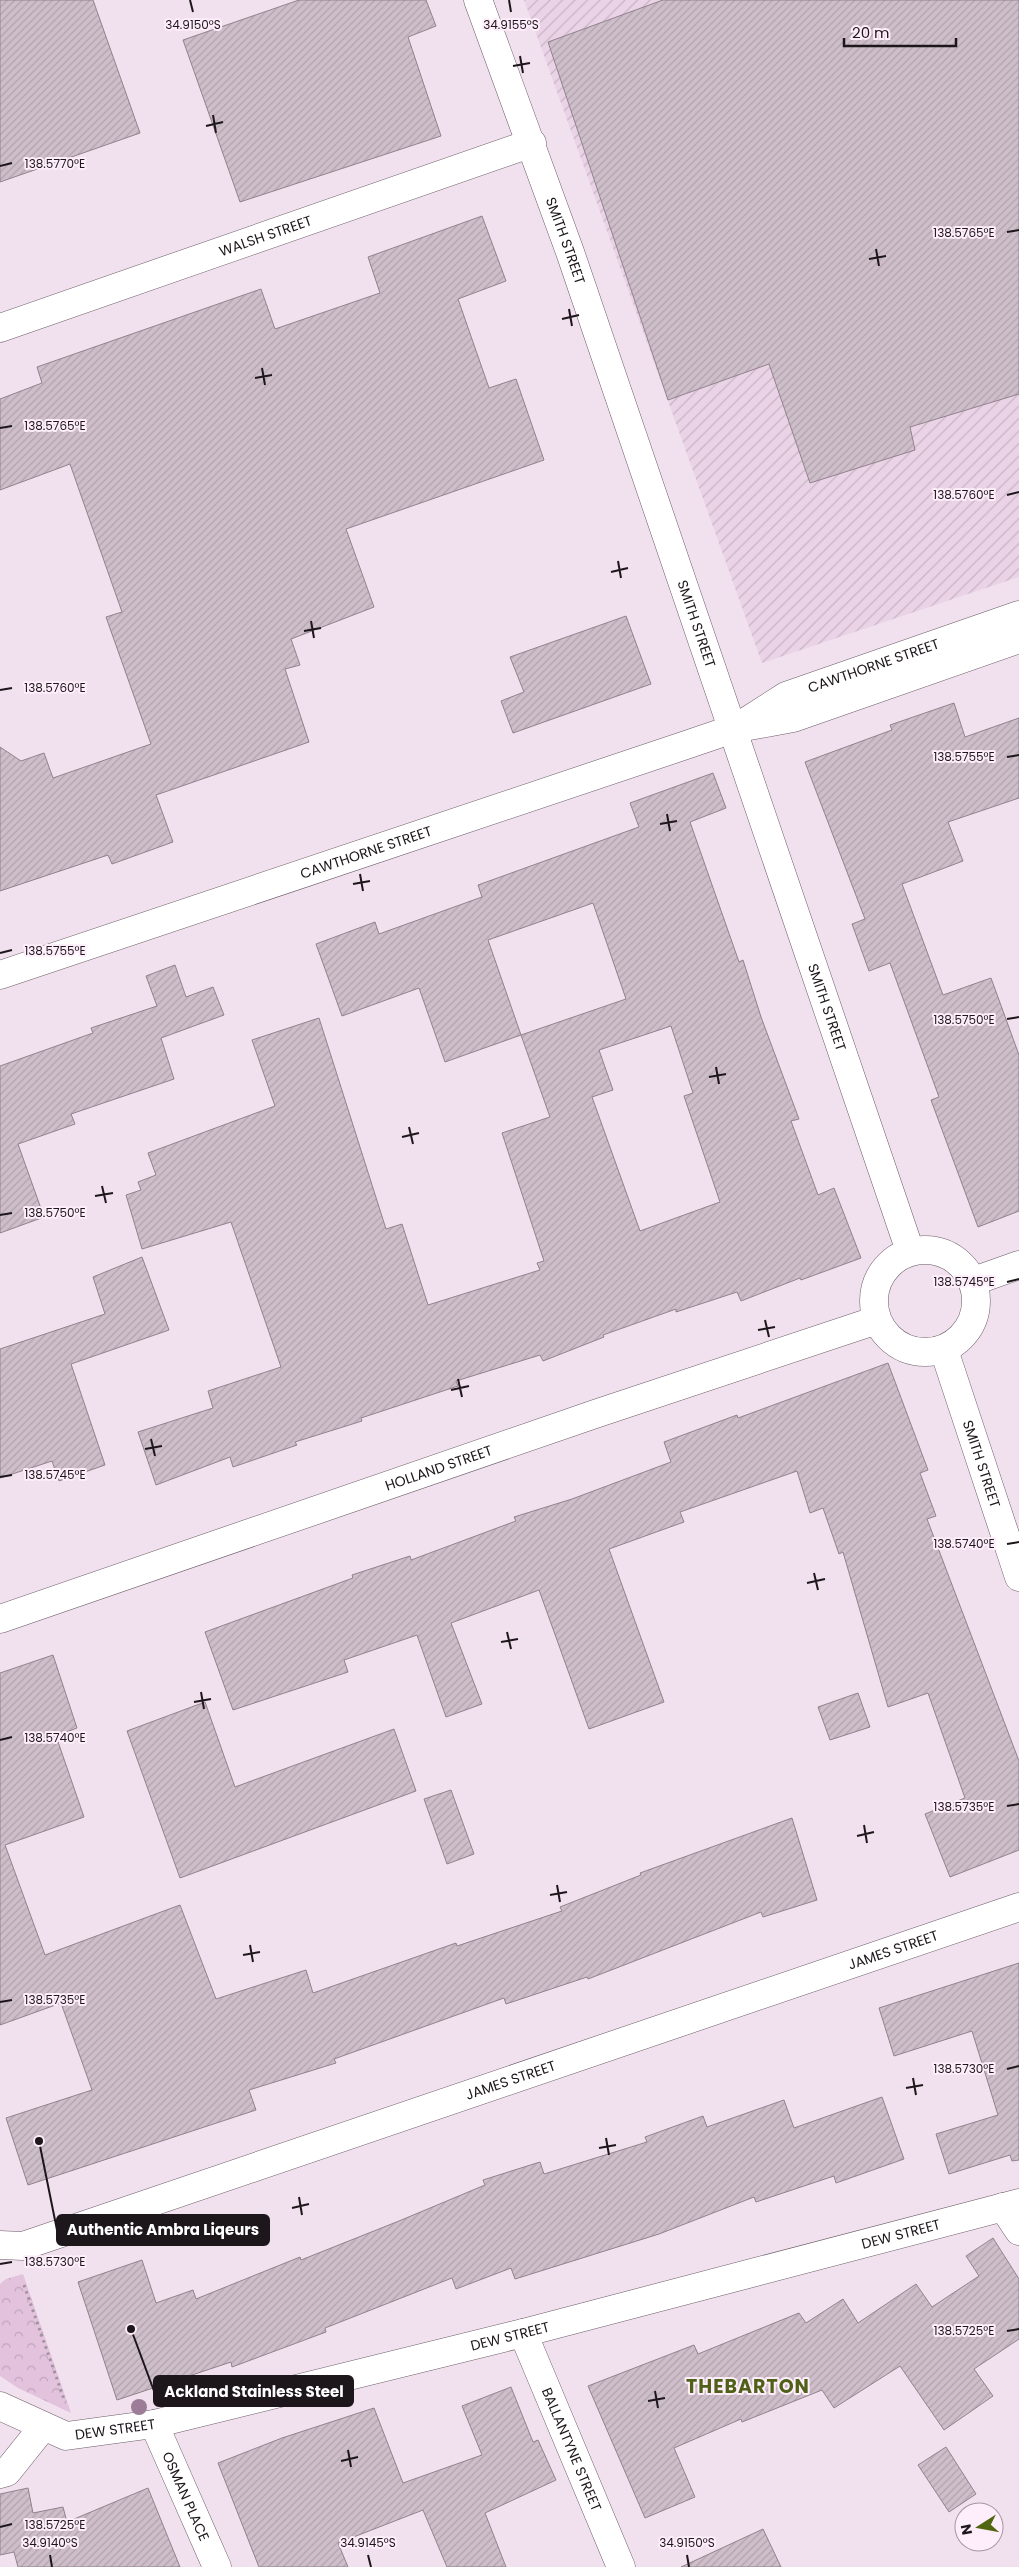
<svg xmlns="http://www.w3.org/2000/svg" width="1019" height="2567" viewBox="0 0 1019 2567" font-family="Poppins,sans-serif">
<defs>
<pattern id="industrial-furrows" width="10" height="10" patternUnits="userSpaceOnUse" patternTransform="scale(1.25)"><rect width="10" height="10" fill="#ead3e6"/><path d="M-1 1l2-2M0 10L10 0M9 11l2-2" fill="none" stroke="#c8b4c5"/></pattern>
<pattern id="park-crowns" width="20" height="18" patternUnits="userSpaceOnUse" patternTransform="scale(1.25)"><rect width="20" height="18" fill="#e2c2dc"/><path d="M2 6a3 3 0 1 1 6 0M12 15a3 3 0 1 1 6 0" fill="none" stroke="#c1a6bc"/></pattern>
<pattern id="building-hatch" width="6" height="6" patternUnits="userSpaceOnUse" patternTransform="scale(1.25)"><rect width="6" height="6" fill="#cebeca"/><path d="M-1 1l2-2M0 6l6-6M5 7l2-2" fill="none" stroke="#b0a3ad"/></pattern>
</defs>
<rect width="100%" height="100%" fill="#f1e0ed"/>
<path fill="url(#industrial-furrows)" d="M 524,0 L 1019,0 L 1019,577 L 762,663 Z"/>
<path fill="url(#park-crowns)" d="M 23,2274 L 71,2413 L 18,2388 L 0,2376 L 0,2284 L 6,2279 Z"/>
<g fill="url(#building-hatch)" stroke="#91828e" fill-rule="evenodd">
<path d="M 0,0 L 93,0 L 140,133 L 0,182 Z"/>
<path d="M 299,0 L 426,0 L 436,26 L 408,37 L 441,136 L 240,202 L 183,40 Z"/>
<path d="M 663,0 L 1019,0 L 1019,394 L 910,427 L 915,450 L 810,483 L 769,364 L 668,400 L 548,42 Z"/>
<path d="M 482,216 L 506,281 L 458,299 L 489,388 L 516,379 L 544,460 L 346,529 L 374,607 L 291,639 L 300,665 L 285,669 L 309,742 L 156,795 L 173,842 L 112,864 L 108,855 L 0,891 L 0,747 L 21,761 L 44,753 L 53,778 L 151,744 L 106,617 L 122,612 L 70,464 L 0,490 L 0,399 L 42,383 L 37,367 L 261,289 L 275,329 L 380,293 L 368,257 Z"/>
<path d="M 626,616 L 651,684 L 513,733 L 501,701 L 524,692 L 510,657 Z"/>
<path d="M 954,703 L 965,737 L 1019,718 L 1019,798 L 948,822 L 963,861 L 902,884 L 943,995 L 991,978 L 1019,1055 L 1019,1211 L 978,1227 L 931,1100 L 939,1097 L 890,963 L 869,971 L 852,924 L 865,919 L 805,762 L 892,730 L 890,725 Z"/>
<path d="M 713,773 L 726,808 L 690,822 L 739,962 L 743,960 L 761,1017 L 799,1119 L 791,1121 L 818,1195 L 834,1188 L 861,1258 L 801,1280 L 800,1278 L 741,1301 L 737,1292 L 676,1312 L 676,1309 L 603,1335 L 604,1337 L 543,1361 L 540,1355 L 456,1381 L 458,1386 L 361,1418 L 362,1421 L 295,1442 L 297,1445 L 233,1467 L 230,1457 L 156,1485 L 138,1432 L 213,1408 L 208,1391 L 281,1367 L 231,1222 L 142,1249 L 126,1195 L 141,1190 L 138,1182 L 156,1175 L 148,1153 L 275,1106 L 252,1040 L 319,1018 L 386,1229 L 402,1224 L 428,1305 L 540,1270 L 537,1263 L 544,1261 L 502,1133 L 550,1117 L 521,1035 L 445,1062 L 419,988 L 342,1016 L 316,944 L 375,922 L 379,934 L 482,897 L 478,885 L 639,827 L 630,803 ZM 593,903 L 626,999 L 521,1035 L 488,940 ZM 671,1026 L 693,1093 L 684,1096 L 720,1202 L 640,1231 L 592,1097 L 613,1090 L 599,1050 Z"/>
<path d="M 175,965 L 186,997 L 213,987 L 224,1015 L 161,1038 L 174,1079 L 71,1114 L 75,1124 L 18,1144 L 44,1217 L 0,1233 L 0,1066 L 93,1033 L 91,1028 L 157,1006 L 146,976 Z"/>
<path d="M 142,1257 L 169,1330 L 71,1364 L 105,1465 L 59,1481 L 52,1461 L 0,1478 L 0,1349 L 105,1314 L 93,1277 Z"/>
<path d="M 888,1363 L 928,1470 L 920,1473 L 936,1516 L 927,1519 L 1019,1761 L 1019,1850 L 950,1877 L 925,1814 L 965,1798 L 928,1693 L 888,1707 L 843,1552 L 839,1554 L 823,1508 L 810,1513 L 797,1471 L 680,1512 L 684,1522 L 609,1549 L 664,1702 L 589,1729 L 539,1590 L 451,1623 L 482,1704 L 446,1717 L 417,1635 L 344,1660 L 348,1672 L 233,1710 L 205,1632 L 353,1578 L 352,1575 L 410,1556 L 411,1560 L 516,1521 L 514,1517 L 572,1499 L 671,1462 L 664,1442 L 737,1415 L 738,1418 Z"/>
<path d="M 53,1655 L 77,1728 L 56,1736 L 84,1817 L 5,1845 L 45,1955 L 180,1905 L 216,1999 L 306,1970 L 313,1993 L 456,1943 L 457,1946 L 562,1911 L 560,1907 L 641,1875 L 640,1873 L 792,1818 L 817,1900 L 763,1917 L 761,1912 L 588,1979 L 587,1977 L 506,2004 L 504,1998 L 334,2059 L 336,2063 L 249,2090 L 256,2110 L 28,2185 L 6,2118 L 92,2090 L 61,2003 L 0,2025 L 0,1673 Z"/>
<path d="M 858,1693 L 870,1727 L 830,1740 L 818,1707 Z"/>
<path d="M 205,1702 L 235,1787 L 394,1729 L 416,1791 L 180,1878 L 127,1731 Z"/>
<path d="M 451,1790 L 474,1854 L 447,1864 L 424,1799 Z"/>
<path d="M 1019,1963 L 1019,2160 L 1012,2161 L 1010,2155 L 949,2174 L 936,2134 L 998,2115 L 972,2031 L 894,2056 L 879,2008 Z"/>
<path d="M 882,2097 L 904,2159 L 836,2183 L 834,2176 L 756,2202 L 754,2197 L 659,2234 L 515,2279 L 511,2268 L 456,2289 L 452,2278 L 325,2328 L 326,2332 L 232,2367 L 231,2362 L 117,2400 L 78,2282 L 142,2260 L 156,2303 L 193,2290 L 196,2299 L 300,2257 L 301,2260 L 399,2221 L 485,2185 L 483,2180 L 540,2162 L 544,2174 L 647,2142 L 645,2137 L 703,2116 L 707,2127 L 784,2100 L 794,2128 Z"/>
<path d="M 993,2238 L 1019,2279 L 1019,2339 L 974,2369 L 993,2396 L 944,2430 L 900,2366 L 834,2408 L 822,2390 L 742,2422 L 741,2419 L 674,2448 L 695,2497 L 645,2518 L 588,2386 L 694,2345 L 698,2354 L 799,2313 L 806,2323 L 843,2299 L 858,2323 L 916,2284 L 932,2307 L 979,2276 L 966,2256 Z"/>
<path d="M 511,2387 L 533,2442 L 538,2440 L 556,2480 L 485,2513 L 506,2567 L 447,2567 L 423,2510 L 338,2543 L 348,2567 L 259,2567 L 218,2463 L 282,2438 L 374,2408 L 403,2483 L 482,2455 L 462,2406 Z"/>
<path d="M 946,2447 L 976,2494 L 949,2512 L 918,2465 Z"/>
<path d="M 28,2488 L 33,2513 L 63,2507 L 67,2522 L 148,2488 L 180,2567 L 18,2567 L 14,2552 L 0,2555 L 0,2494 Z"/>
<path d="M 763,2529 L 781,2567 L 681,2567 Z"/>
</g>
<g fill="none" stroke-linecap="round" stroke-linejoin="round">
<defs>
<g id="minor">
<path id="s1" d="M 478,0 L 570,252 L 910,1251"/>
<path id="s2" d="M 0,328 L 532,143"/>
<path id="s3" d="M 747,721 L 786,696 L 1019,615"/>
<path id="s4" d="M 0,975 L 686,745 L 733,729 L 793,718 L 1019,639"/>
<circle cx="925" cy="1301" r="51"/>
<path d="M 974,1281 L 1019,1265"/>
<path id="s5" d="M 944,1350 L 1019,1577"/>
<path id="s6" d="M 0,1619 L 598,1413 L 877,1320"/>
<path d="M 1003,2207 L 1019,2231"/>
<path id="s7" d="M 0,2245 L 23,2246 L 1019,1907"/>
<path id="s8" d="M 523,2333 L 621,2567"/>
<path id="s9" d="M 0,2406 L 66,2436 L 154,2424 L 523,2333 L 1019,2203"/>
<path id="s10" d="M 154,2424 L 217,2567"/>
<path d="M 0,2474 L 7,2472 L 43,2427"/>
</g>
</defs>
<use href="#minor" stroke="#6b5d68" stroke-width="29"/>
<path stroke="#a0939d" stroke-width="3" stroke-dasharray="2.5 4" stroke-linecap="butt" d="M 24,2285 L 64,2399"/>
<use href="#minor" stroke="#fff" stroke-width="28"/>
</g>
<circle fill="#9d7c98" cx="139" cy="2407" r="8"/>
<path fill="none" stroke="#1d171c" stroke-width="2" d="M 190,0 L 193,12M 509,0 L 511,12M 520,56 L 523,73M 513,66 L 530,63M 213,115 L 216,133M 206,126 L 223,122M 0,166 L 12,163M 1007,232 L 1019,230M 876,249 L 879,266M 869,259 L 886,256M 569,309 L 572,326M 562,319 L 579,315M 262,368 L 265,385M 255,378 L 272,375M 0,428 L 12,426M 1007,495 L 1019,492M 618,561 L 621,578M 611,572 L 628,568M 311,621 L 314,638M 304,631 L 321,628M 0,690 L 12,688M 1007,757 L 1019,755M 667,814 L 670,831M 660,824 L 677,821M 360,874 L 363,891M 353,884 L 370,881M 0,953 L 12,950M 1007,1019 L 1019,1017M 716,1067 L 719,1084M 709,1077 L 726,1074M 409,1127 L 413,1144M 402,1137 L 419,1133M 102,1186 L 106,1203M 95,1196 L 113,1193M 0,1215 L 12,1213M 1007,1282 L 1019,1279M 765,1320 L 769,1337M 758,1330 L 775,1327M 458,1379 L 462,1397M 451,1390 L 469,1386M 151,1439 L 155,1456M 145,1449 L 162,1446M 0,1477 L 12,1475M 1007,1544 L 1019,1542M 814,1573 L 818,1590M 807,1583 L 825,1579M 507,1632 L 511,1649M 501,1642 L 518,1639M 201,1692 L 204,1709M 194,1702 L 211,1699M 0,1740 L 12,1737M 1007,1806 L 1019,1804M 864,1825 L 867,1843M 857,1836 L 874,1832M 557,1885 L 560,1902M 550,1895 L 567,1892M 250,1945 L 253,1962M 243,1955 L 260,1952M 0,2002 L 12,2000M 1007,2069 L 1019,2066M 913,2078 L 916,2095M 906,2088 L 923,2085M 606,2138 L 609,2155M 599,2148 L 616,2145M 299,2197 L 302,2215M 292,2208 L 309,2204M 0,2264 L 12,2262M 1007,2331 L 1019,2329M 655,2391 L 658,2408M 648,2401 L 665,2398M 348,2450 L 351,2467M 341,2461 L 358,2457M 0,2527 L 12,2524M 50,2555 L 52,2567M 368,2555 L 371,2567M 687,2555 L 689,2567"/>
<g text-anchor="middle" stroke-width="4" stroke-linejoin="round" paint-order="stroke">
<g font-size="14" fill="#1d171c" stroke="#feedfa">
<text dy="5" stroke="none"><textPath href="#s2" startOffset="281">WALSH STREET</textPath></text>
<text dy="5" stroke="none"><textPath href="#s1" startOffset="256">SMITH STREET</textPath></text>
<text dy="5" stroke="none"><textPath href="#s1" startOffset="661">SMITH STREET</textPath></text>
<text dy="5" stroke="none"><textPath href="#s3" startOffset="139">CAWTHORNE STREET</textPath></text>
<text dy="5" stroke="none"><textPath href="#s4" startOffset="386">CAWTHORNE STREET</textPath></text>
<text dy="5" stroke="none"><textPath href="#s1" startOffset="1066">SMITH STREET</textPath></text>
<text dy="5" stroke="none"><textPath href="#s5" startOffset="120">SMITH STREET</textPath></text>
<text dy="5" stroke="none"><textPath href="#s6" startOffset="464">HOLLAND STREET</textPath></text>
<text dy="5" stroke="none"><textPath href="#s7" startOffset="942">JAMES STREET</textPath></text>
<text dy="5" stroke="none"><textPath href="#s7" startOffset="538">JAMES STREET</textPath></text>
<text dy="5" stroke="none"><textPath href="#s9" startOffset="932">DEW STREET</textPath></text>
<text dy="5" stroke="none"><textPath href="#s9" startOffset="528">DEW STREET</textPath></text>
<text dy="5" stroke="none"><textPath href="#s9" startOffset="122">DEW STREET</textPath></text>
<text dy="5" stroke="none"><textPath href="#s8" startOffset="126">BALLANTYNE STREET</textPath></text>
<text dy="5" stroke="none"><textPath href="#s10" startOffset="79">OSMAN PLACE</textPath></text>
</g>
<g font-size="19" font-weight="bold" letter-spacing="1" fill="#4e6116" stroke="#feedfa">
<text x="748" y="2393">THEBARTON</text>
</g>
</g>
<g font-size="12" text-anchor="middle" fill="#1d171c" stroke="#feedfa" stroke-width="4" stroke-linejoin="round" paint-order="stroke">
<text x="193" y="29">34.9150°S</text>
<text x="511" y="29">34.9155°S</text>
<text x="55" y="168">138.5770°E</text>
<text x="964" y="237">138.5765°E</text>
<text x="55" y="430">138.5765°E</text>
<text x="964" y="499">138.5760°E</text>
<text x="55" y="692">138.5760°E</text>
<text x="964" y="761">138.5755°E</text>
<text x="55" y="955">138.5755°E</text>
<text x="964" y="1024">138.5750°E</text>
<text x="55" y="1217">138.5750°E</text>
<text x="964" y="1286">138.5745°E</text>
<text x="55" y="1479">138.5745°E</text>
<text x="964" y="1548">138.5740°E</text>
<text x="55" y="1742">138.5740°E</text>
<text x="964" y="1811">138.5735°E</text>
<text x="55" y="2004">138.5735°E</text>
<text x="964" y="2073">138.5730°E</text>
<text x="55" y="2266">138.5730°E</text>
<text x="964" y="2335">138.5725°E</text>
<text x="55" y="2529">138.5725°E</text>
<text x="50" y="2547">34.9140°S</text>
<text x="368" y="2547">34.9145°S</text>
<text x="687" y="2547">34.9150°S</text>
</g>
<path fill="none" stroke="#1d171c" stroke-width="2" d="M39 2141L57 2230M131 2329L154 2391"/>
<g fill="#1d171c" stroke="#feedfa" stroke-width="2">
<circle cx="39" cy="2141" r="5"/>
<circle cx="131" cy="2329" r="5"/>
</g>
<g fill="#1d171c" stroke="#1d171c" stroke-width="2">
<rect x="57" y="2215" width="212" height="30" rx="5"/>
<rect x="154" y="2376" width="199" height="30" rx="5"/>
</g>
<g font-size="15" text-anchor="middle" font-weight="bold" fill="#fff">
<text x="163" y="2235">Authentic Ambra Liqeurs</text>
<text x="254" y="2397">Ackland Stainless Steel</text>
</g>
<g transform="translate(979 2527) rotate(259)"><circle r="24" fill="#feedfa" stroke="#a497a1"/>
<path d="M0-4L9 19L0 12L-9 19Z" fill="#526612"/>
<text y="-8" font-size="14" font-weight="bold" text-anchor="middle" fill="#1d171c">N</text>
</g>
<path d="M844 38v8h112v-8" fill="none" stroke="#1d171c" stroke-width="2.5"/>
<text x="852" y="38" font-size="15" fill="#1d171c" stroke="#feedfa" stroke-width="4" paint-order="stroke">20 m</text>
</svg>
